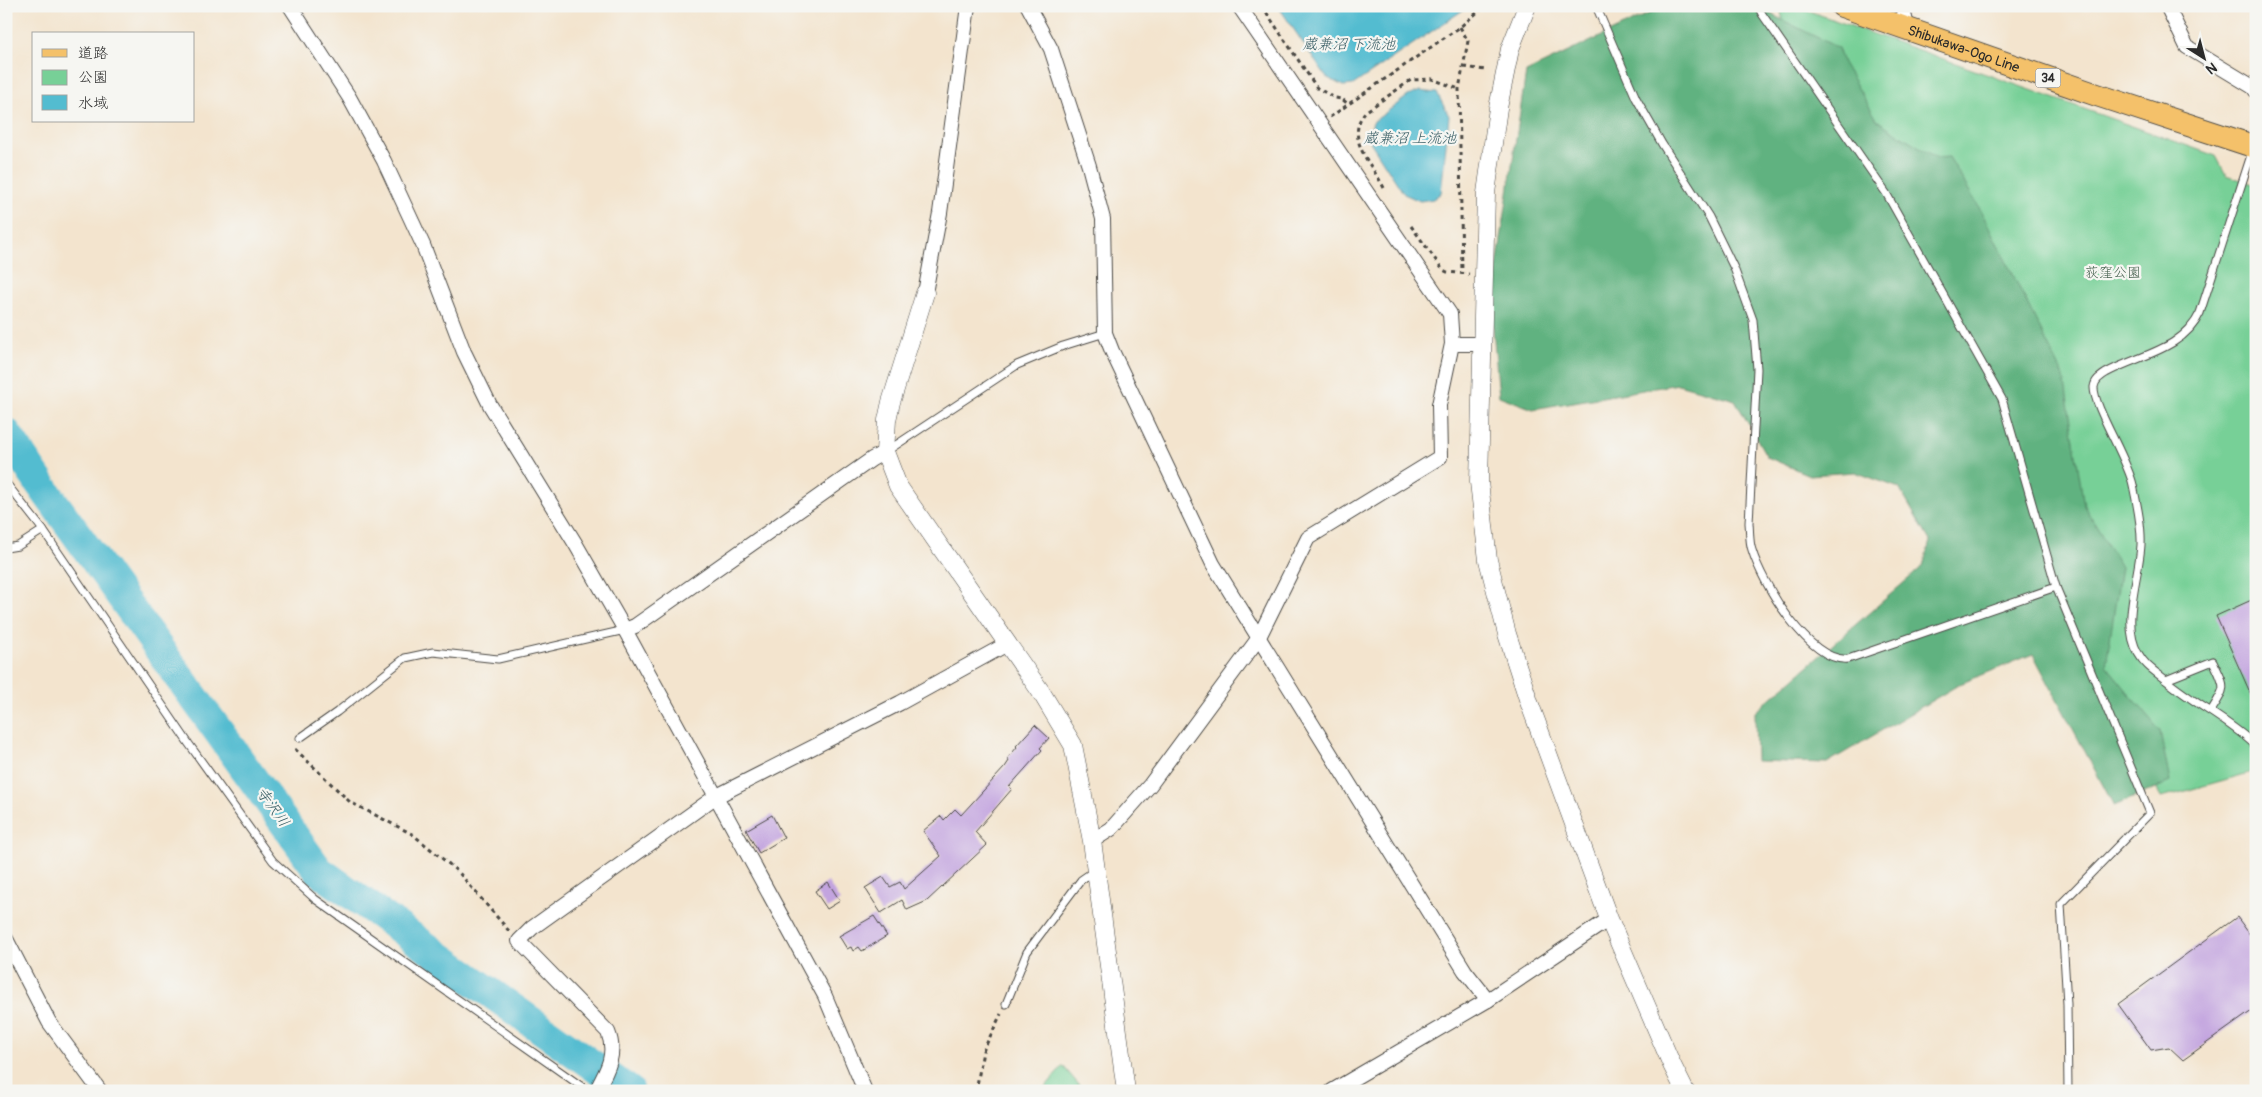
<svg xmlns="http://www.w3.org/2000/svg" width="2262" height="1097" viewBox="0 0 2262 1097" font-family="Pangolin,'Klee One',sans-serif">
<rect width="100%" height="100%" fill="#f6f6f2"/>
<filter id="ink" filterUnits="userSpaceOnUse"><feTurbulence type="fractalNoise" baseFrequency=".02" numOctaves="2"/><feDisplacementMap in="SourceGraphic" scale="10" xChannelSelector="R" yChannelSelector="G"/><feConvolveMatrix kernelMatrix="1 2 1 2 8 2 1 2 1" color-interpolation-filters="sRGB"/></filter>
<filter id="wash" filterUnits="userSpaceOnUse"><feTurbulence type="fractalNoise" baseFrequency=".0096" numOctaves="4" result="noise"/><feDisplacementMap in="SourceGraphic" scale="20" xChannelSelector="R" yChannelSelector="G"/><feGaussianBlur stdDeviation="1.12" result="paint"/><feColorMatrix in="noise" values="0 0 0 0 0 0 0 0 0 0 0 0 0 0 0 0 0 1.4 0 .05"/><feComposite in="paint" operator="in"/></filter>
<g filter="url(#wash)">
<rect width="100%" height="100%" fill="#f3e4ce"/>
<g fill="#77d097" stroke="#517e61">
<path d="M 1780,6 L 1795,6 L 2216,156 L 2226,175 L 2256,185 L 2256,771 L 2161,798 L 2077,594 L 1785,33 Z"/>
<path d="M 1063,1066 L 1084,1091 L 1042,1091 Z"/>
</g>
<path fill="#61b280" stroke="#466e56" d="M 1665,6 L 1755,6 L 1838,48 L 1843,63 L 1878,121 L 1937,158 L 1949,157 L 1980,209 L 2064,377 L 2084,506 L 2121,567 L 2106,665 L 2160,731 L 2170,782 L 2114,806 L 2033,654 L 1960,684 L 1827,763 L 1756,761 L 1755,712 L 1923,566 L 1930,541 L 1899,488 L 1855,472 L 1809,475 L 1767,457 L 1735,400 L 1678,384 L 1533,409 L 1499,396 L 1491,306 L 1526,72 Z"/>
<g fill="#53bcd0" stroke="#3f747e">
<path d="M 1278,6 L 1469,6 L 1353,85 L 1343,86 L 1326,77 Z"/>
<path d="M 1420,91 L 1437,93 L 1449,116 L 1441,193 L 1433,199 L 1420,201 L 1404,194 L 1371,143 L 1370,132 L 1373,122 L 1408,96 Z"/>
</g>
<g fill="none" stroke-linecap="round" stroke-linejoin="round">
<path stroke="#53bcd0" stroke-width="5" d="M 6,419 L 52,480 L 42,487"/>
<path stroke="#53bcd0" stroke-width="31" d="M 6,433 L 41,485 L 319,871 L 629,1091"/>
</g>
<g id="blocks">
<g fill="#c3a4df">
<path d="M 2256,598 L 2256,706 L 2216,616 Z"/>
<path d="M 1035,725 L 1049,738 L 1040,748 L 1042,750 L 1009,787 L 1012,789 L 975,832 L 987,845 L 927,901 L 907,910 L 902,900 L 881,913 L 865,888 L 883,877 L 890,887 L 900,882 L 904,889 L 941,856 L 923,831 L 941,816 L 944,820 L 955,809 L 961,815 L 1005,767 L 1009,761 L 1008,758 L 1017,747 L 1016,746 Z"/>
<path d="M 772,815 L 784,838 L 759,853 L 746,830 Z"/>
<path d="M 828,882 L 840,901 L 827,909 L 815,891 Z"/>
<path d="M 874,916 L 887,936 L 862,951 L 859,947 L 853,951 L 851,947 L 847,949 L 839,936 Z"/>
<path d="M 2237,917 L 2256,943 L 2256,1008 L 2183,1060 L 2169,1047 L 2151,1050 L 2118,1004 Z"/>
</g>
</g>
</g>
<g filter="url(#ink)">
<use href="#blocks" fill-opacity="0" stroke="#494743" stroke-width="1"/>
<g fill="none" stroke-linecap="round" stroke-linejoin="round">
<defs>
<g id="service">
<path d="M 1596,6 L 1636,98 L 1662,144 L 1709,217 L 1734,268 L 1753,320 L 1757,369 L 1749,523 C 1750,532 1749,542 1752,550 C 1762,583 1809,663 1848,659 L 2056,587"/>
<path d="M 1758,6 L 1762,14 L 1886,193 L 2002,399 L 2056,587 L 2150,813 L 2061,904 L 2067,1004 L 2068,1091"/>
<path d="M 2253,149 L 2200,313 C 2183,350 2138,355 2106,373 C 2100,377 2095,380 2094,387 C 2093,406 2128,460 2133,485 C 2137,504 2142,526 2141,545 C 2139,578 2121,624 2138,653 C 2145,666 2156,672 2167,681 C 2196,705 2229,720 2256,746"/>
<path d="M 887,451 L 1017,365 L 1063,346 L 1105,333"/>
<path d="M 6,483 L 43,530 L 18,546 L 6,548"/>
<path d="M 43,530 L 189,744 L 273,861 L 315,899 L 588,1091"/>
<path d="M 2166,680 L 2213,661 C 2226,688 2227,686 2211,711"/>
<path d="M 300,738 L 337,712 L 405,658 L 433,652 L 498,659 L 625,630"/>
<path d="M 1006,1004 L 1027,952 L 1081,880 L 1094,871"/>
</g>
<g id="minor">
<path d="M 290,6 L 349,97 L 384,161 L 423,245 L 464,352 L 490,405 L 575,543 L 625,630 L 825,996 L 865,1091"/>
<path d="M 1028,6 L 1051,49 L 1089,166 L 1103,219 L 1105,333 L 1112,351 L 1213,564 L 1465,971 L 1488,1000"/>
<path d="M 1902,6 L 1908,30"/>
<path d="M 2167,6 L 2187,47 L 2253,87 L 2256,91"/>
<path d="M 925,293 L 940,213 L 968,6"/>
<path d="M 1452,344 L 1482,344"/>
<path d="M 625,630 L 635,626 L 872,459 L 885,452"/>
<path d="M 1092,841 L 1111,829 L 1150,785 L 1258,639 L 1308,538 L 1440,457 L 1439,405 L 1452,344 L 1450,314 L 1239,6"/>
<path d="M 6,939 L 49,1022 L 100,1091"/>
<path d="M 596,1091 C 607,1071 617,1054 608,1032 L 519,941 L 532,928 L 715,797 L 900,703 L 1007,644"/>
<path d="M 1332,1091 L 1488,1000 L 1609,919"/>
</g>
<g id="tertiary">
<path d="M 1527,6 L 1510,49 L 1498,108 L 1486,193 L 1479,482 L 1488,560 L 1507,634 L 1529,702 L 1609,919 L 1672,1065 L 1685,1091"/>
<path d="M 925,293 L 891,402 L 887,420 L 885,452 L 898,486 L 1041,692 L 1073,745 L 1092,841 L 1126,1091"/>
</g>
<g id="primary">
<path id="s1" d="M 1842,6 L 2097,95 L 2256,147"/>
</g>
</defs>
<use href="#service" stroke="#494743" stroke-width="9"/>
<use href="#minor" stroke="#494743" stroke-width="16"/>
<use href="#tertiary" stroke="#494743" stroke-width="19"/>
<use href="#primary" stroke="#494743" stroke-width="24"/>
<g stroke="#494743" stroke-width="3" stroke-dasharray="4 4" stroke-linecap="butt">
<path d="M 1262,6 L 1317,88 L 1335,98 L 1342,99 L 1348,104"/>
<path d="M 1460,27 L 1468,41 L 1459,89 L 1462,273"/>
<path d="M 1464,67 L 1485,70"/>
<path d="M 1330,117 L 1460,27 L 1485,6"/>
<path d="M 1384,188 C 1372,164 1344,139 1365,112 L 1411,80 L 1432,79 L 1459,89"/>
<path d="M 1411,226 L 1443,270 L 1447,272 L 1469,274"/>
<path d="M 295,749 L 350,802 L 412,834 L 449,864 L 460,874 L 509,931"/>
<path d="M 976,1091 L 983,1051 L 1001,1014"/>
</g>
<use href="#service" stroke="#fff" stroke-width="7"/>
<use href="#minor" stroke="#fff" stroke-width="14"/>
<use href="#tertiary" stroke="#fff" stroke-width="18"/>
<use href="#primary" stroke="#f4c16a" stroke-width="22"/>
</g>
</g>
<g text-anchor="middle" stroke-width="4.5" stroke-linejoin="round" paint-order="stroke">
<rect fill="#f6f6f2" stroke="#686867" stroke-width="1" x="2035.5" y="68.5" width="25" height="19" rx="4"/>
<g font-size="12" font-weight="bold" fill="#2b2b2b">
<text x="2048" y="82">34</text>
</g>
<g font-size="14" fill="#2b2b2b" stroke="#f6f6f2">
<text dy="5" stroke="none"><textPath href="#s1" startOffset="129">Shibukawa-Ogo Line</textPath></text>
</g>
<g font-size="14" fill="#425d4b" stroke="#f6f6f2">
<text x="2113" y="277">荻窪公園</text>
</g>
<g font-size="15" font-style="italic" fill="#395e65" stroke="#f6f6f2">
<text x="1349" y="49">蔵兼沼 下流池</text>
<text x="1410" y="143">蔵兼沼 上流池</text>
<text transform="translate(273 807) rotate(54)" y="5">寺沢川</text>
</g>
</g>
<rect width="2262" height="1097" fill="none" stroke="#f6f6f2" stroke-width="25"/>
<rect x="32" y="32" width="162" height="90" fill="#f6f6f2" stroke="#a5a5a2"/>
<rect x="42" y="49" width="25" height="8" fill="#f4c16a" stroke="#a5a5a2"/>
<text x="78" y="58" font-size="15" fill="#2b2b2b">道路</text>
<rect x="42" y="70" width="25" height="15" fill="#77d097" stroke="#a5a5a2"/>
<text x="78" y="82" font-size="15" fill="#2b2b2b">公園</text>
<rect x="42" y="95" width="25" height="15" fill="#53bcd0" stroke="#a5a5a2"/>
<text x="78" y="108" font-size="15" fill="#2b2b2b">水域</text>
<g transform="translate(2204 58) rotate(144)" stroke="#f6f6f2" stroke-width="4" paint-order="stroke">
<path d="M0-4L9 19L0 12L-9 19Z" fill="#2b2b2b"/>
<text y="-8" font-size="14" font-weight="bold" text-anchor="middle" fill="#2b2b2b">N</text>
</g>
</svg>
